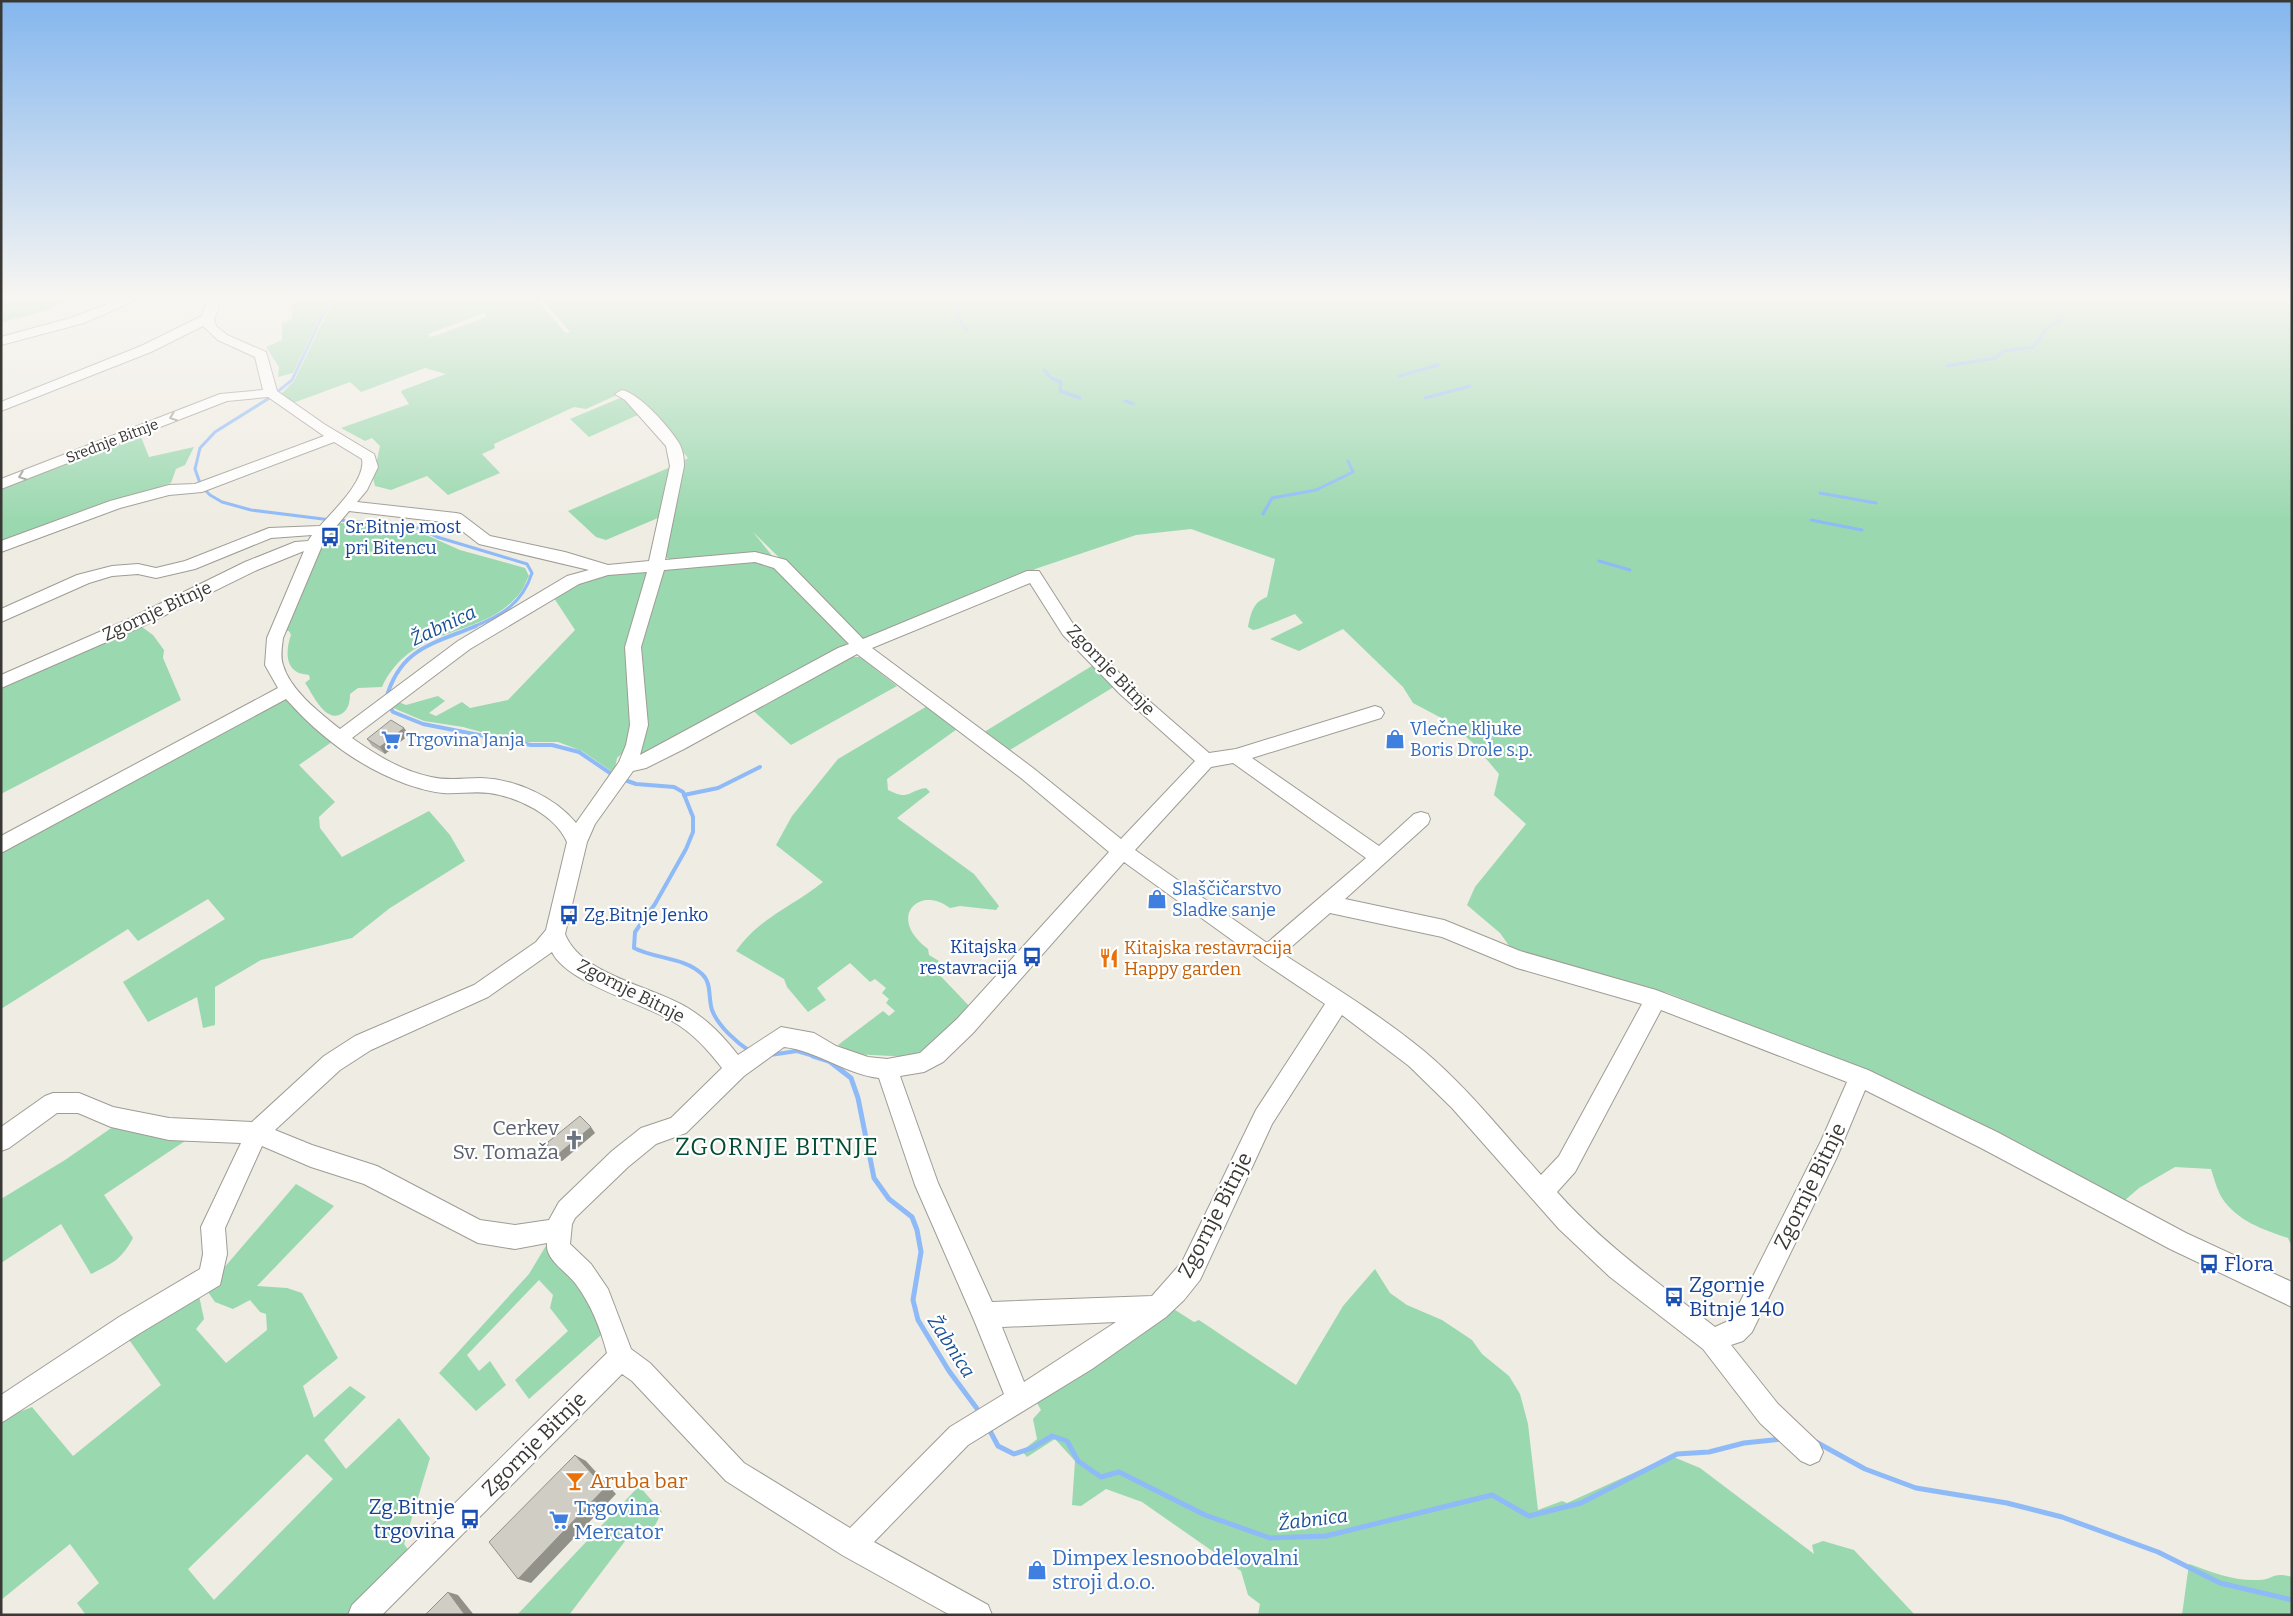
<svg xmlns="http://www.w3.org/2000/svg" width="2293" height="1616" viewBox="0 0 2293 1616" font-family="Bitter,serif">
<rect width="100%" height="100%" fill="#efece3"/>
<g fill="#9ad8af" fill-rule="evenodd">
<path d="M 22,296 L 64,296 L 66,301 L 45,311 L 1,323 L 1,301 Z"/>
<path d="M 288,296 L 330,296 L 293,373 L 278,377 L 279,367 L 266,347 L 282,340 L 282,323 L 292,319 L 292,303 Z"/>
<path d="M 335,296 L 533,296 L 566,333 L 570,332 L 539,296 L 2292,296 L 2292,1247 L 2288,1238 C 2264,1230 2237,1221 2222,1198 C 2217,1190 2214,1178 2211,1169 L 2175,1167 L 2139,1188 L 2124,1201 L 1872,1074 L 1668,993 L 1562,970 L 1510,947 L 1500,933 L 1467,905 L 1475,887 L 1526,824 L 1494,795 L 1499,774 L 1472,742 L 1447,721 L 1413,703 L 1403,687 L 1343,629 L 1299,651 L 1270,639 L 1303,623 L 1295,614 L 1258,629 L 1253,630 L 1248,627 C 1251,613 1253,602 1267,597 L 1275,559 L 1191,529 L 1136,535 L 1038,568 L 866,640 L 861,638 L 753,532 L 774,558 L 672,561 L 666,557 L 680,463 L 688,458 L 648,412 L 617,395 L 586,409 L 574,407 L 494,444 L 495,448 L 482,454 L 500,473 L 448,495 L 427,476 L 391,490 L 375,486 L 373,478 L 380,446 L 372,438 L 365,441 L 341,428 L 409,404 L 401,392 L 403,390 L 446,374 L 425,368 L 361,392 L 350,382 L 293,403 L 281,394 L 294,381 ZM 484,313 L 487,317 L 431,337 L 428,334 Z"/>
<path d="M 620,398 L 627,398 L 640,414 L 589,437 L 570,419 Z"/>
<path d="M 139,432 L 149,457 L 194,447 L 185,465 L 176,469 L 171,483 L 1,545 L 1,486 Z"/>
<path d="M 673,466 L 658,518 L 606,540 L 596,537 L 568,511 Z"/>
<path d="M 334,522 L 424,534 L 460,550 L 525,568 L 529,576 C 526,581 524,588 520,593 C 482,641 413,622 382,687 L 358,688 L 350,694 C 350,700 349,708 344,712 C 326,727 312,692 305,683 L 310,679 L 309,675 C 306,674 300,674 297,672 C 284,665 287,646 291,635 L 289,631 L 283,631 L 315,554 Z"/>
<path d="M 754,559 L 779,566 L 854,644 L 639,758 L 637,658 L 660,567 Z"/>
<path d="M 651,569 L 629,647 L 631,745 L 617,758 L 614,773 L 582,751 L 558,742 L 517,742 L 463,727 L 424,721 L 386,705 L 394,700 L 406,705 L 438,696 L 445,701 L 429,713 L 436,716 L 462,702 L 470,708 L 508,700 L 575,630 L 552,595 L 588,576 Z"/>
<path d="M 138,624 L 153,635 L 164,650 L 163,658 L 181,700 L 1,794 L 1,684 Z"/>
<path d="M 849,657 L 860,657 L 897,686 L 791,745 L 748,706 Z"/>
<path d="M 1095,664 L 1117,685 L 1005,753 L 981,734 Z"/>
<path d="M 284,695 L 336,739 L 299,765 L 335,802 L 319,817 L 320,828 L 342,857 L 429,811 L 450,835 L 465,861 L 390,908 L 352,938 L 261,960 L 215,987 L 215,1025 L 203,1028 L 197,997 L 148,1022 L 123,982 L 225,919 L 208,899 L 138,941 L 128,929 L 1,1009 L 1,848 Z"/>
<path d="M 929,705 L 960,727 L 887,779 L 888,790 C 910,801 907,791 926,788 L 930,792 L 897,818 L 974,874 L 999,906 L 996,910 L 960,906 L 950,908 C 919,884 886,918 928,949 L 929,955 L 939,961 L 932,967 L 972,1009 L 929,1051 L 911,1057 L 852,1054 L 838,1045 L 883,1011 L 889,1016 L 895,1011 L 886,1003 L 889,999 L 882,993 L 886,988 L 875,979 L 870,982 L 850,963 L 817,988 L 826,1000 L 808,1012 L 787,987 L 784,979 L 736,951 C 760,917 792,907 823,882 L 776,845 L 792,816 L 838,759 Z"/>
<path d="M 120,1122 L 194,1135 L 104,1195 L 133,1238 C 121,1260 113,1263 91,1274 L 61,1224 L 1,1263 L 1,1199 L 65,1160 Z"/>
<path d="M 296,1184 L 334,1206 L 257,1286 L 287,1288 L 302,1293 L 338,1358 L 303,1386 L 314,1418 L 350,1386 L 366,1397 L 324,1440 L 346,1469 L 399,1418 L 430,1458 L 404,1544 L 409,1551 L 348,1615 L 86,1615 L 77,1603 L 99,1583 L 70,1544 L 1,1600 L 1,1419 L 32,1407 L 73,1456 L 161,1385 L 125,1334 L 198,1291 L 204,1319 L 196,1329 L 226,1363 L 267,1330 L 266,1314 L 260,1312 L 250,1300 L 233,1309 L 215,1302 L 203,1285 L 217,1276 ZM 307,1454 L 333,1479 L 214,1600 L 188,1569 Z"/>
<path d="M 547,1244 L 581,1280 L 606,1327 L 601,1335 L 529,1399 L 515,1380 L 568,1331 L 550,1308 L 553,1295 L 539,1280 L 467,1355 L 479,1371 L 490,1361 L 506,1385 L 476,1411 L 439,1373 L 529,1274 Z"/>
<path d="M 1375,1269 L 1390,1293 L 1407,1305 L 1442,1320 L 1472,1340 L 1482,1354 L 1509,1376 L 1520,1394 L 1528,1424 L 1538,1510 L 1562,1501 L 1567,1503 L 1671,1456 L 1700,1468 L 1814,1554 L 1812,1545 L 1823,1541 L 1854,1550 L 1915,1615 L 1258,1615 L 1260,1604 L 1248,1595 L 1241,1571 L 1142,1502 L 1106,1489 L 1081,1506 L 1072,1505 L 1075,1461 L 1055,1439 L 1027,1457 L 1022,1451 L 1037,1439 L 1033,1419 L 1041,1410 L 1033,1396 L 1172,1308 L 1194,1322 L 1199,1320 L 1296,1385 L 1343,1306 Z"/>
<path d="M 639,1486 L 662,1512 L 652,1531 L 638,1524 L 569,1615 L 517,1615 Z"/>
<path d="M 2189,1564 C 2212,1572 2233,1581 2258,1580 C 2274,1580 2272,1571 2292,1577 L 2292,1615 L 2182,1615 Z"/>
</g>
<g fill="none" stroke-linecap="round" stroke-linejoin="round">
<g stroke="#8ebaf7" stroke-width="3">
<path d="M 957,309 L 959,320 L 967,330"/>
<path d="M 1947,366 L 1996,358 L 2003,351 L 2034,347 L 2047,328 L 2061,320 L 2057,312 L 2070,303"/>
<path d="M 1044,370 L 1051,378 L 1061,382 L 1060,391 L 1080,398"/>
<path d="M 1399,376 L 1438,365"/>
<path d="M 1425,398 L 1470,386"/>
<path d="M 1125,401 L 1133,404"/>
<path d="M 1820,493 L 1876,503"/>
<path d="M 1263,514 L 1272,498 L 1316,490 L 1353,472 L 1348,461"/>
<path d="M 331,520 L 251,510 L 222,502 L 210,495 L 201,486 L 195,469 L 200,448 L 215,432 L 271,397 L 292,380 L 332,296"/>
<path d="M 338,520 L 418,528 L 437,537 L 527,564 L 532,573 C 522,604 502,615 473,627"/>
<path d="M 1811,520 L 1862,530"/>
<path d="M 1599,561 L 1630,570"/>
</g>
<g stroke="#8ebaf7" stroke-width="4">
<path d="M 386,699 C 400,648 433,644 476,626"/>
<path d="M 389,705 L 393,712 L 423,724 L 531,745 L 552,745 L 579,752 L 613,775"/>
<path d="M 622,779 L 636,784 L 674,787 L 683,792 L 693,817 L 693,832 L 686,849 L 655,904 L 635,932 L 634,948 C 655,959 684,957 702,974 C 712,983 708,998 712,1010 C 718,1026 737,1043 751,1052"/>
<path d="M 684,795 L 718,788 L 760,767"/>
<path d="M 770,1055 L 797,1051 L 817,1057"/>
</g>
<g stroke="#8ebaf7" stroke-width="5">
<path d="M 813,1056 L 829,1061 L 851,1078 L 858,1098 L 874,1178 L 889,1199 L 912,1217 L 917,1230 L 921,1252 L 913,1300 L 918,1320 L 949,1371 L 981,1414"/>
<path d="M 989,1429 L 998,1446 L 1014,1454 L 1032,1448 L 1052,1436 L 1067,1441 L 1078,1461 L 1101,1477 L 1119,1472 L 1205,1515 L 1270,1538 L 1326,1536 L 1492,1495 L 1529,1516 L 1581,1503 L 1677,1454 L 1709,1452 L 1744,1443 L 1782,1439"/>
<path d="M 1816,1442 L 1865,1469 L 1916,1488 L 2007,1503 L 2062,1517 L 2158,1552 L 2220,1583 L 2292,1600"/>
</g>
<defs>
<g id="minor">
<path d="M 128,296 L 145,296 L 84,323 L 1,345 L 1,337 L 74,317 Z"/>
<path d="M 208,296 L 220,296 L 218,310 L 214,319 L 216,326 L 227,335 L 266,352 L 277,391 L 324,424 L 374,454 L 378,467 L 367,490 L 357,502 L 456,513 L 461,514 L 490,536 L 565,552 L 608,565 L 649,561 L 670,466 L 666,446 L 625,400 L 615,394 L 622,390 C 640,394 669,427 679,443 C 683,450 684,458 684,466 L 665,560 L 755,552 L 786,560 L 863,639 L 1027,571 L 1039,571 L 1075,627 L 1132,686 L 1209,753 L 1236,749 L 1375,706 L 1381,708 L 1384,713 L 1381,718 L 1252,758 L 1379,846 L 1414,814 L 1421,812 L 1428,814 L 1430,819 L 1428,824 L 1345,899 L 1444,920 L 1520,951 L 1656,990 L 1868,1070 L 1997,1132 L 2186,1233 L 2292,1282 L 2292,1307 L 2170,1249 L 1981,1148 L 1865,1090 L 1837,1157 L 1752,1332 L 1743,1341 L 1731,1345 L 1778,1404 L 1819,1443 L 1823,1452 L 1819,1461 L 1810,1465 L 1801,1461 L 1760,1423 L 1703,1349 L 1610,1277 L 1559,1229 L 1452,1108 L 1409,1066 L 1342,1015 L 1272,1124 L 1200,1280 L 1184,1300 L 1166,1317 L 1092,1369 L 968,1445 L 874,1542 L 988,1605 L 992,1615 L 950,1615 L 842,1555 L 726,1481 L 632,1381 L 622,1374 L 382,1615 L 348,1615 L 352,1605 L 607,1353 C 600,1327 591,1304 575,1283 C 565,1270 545,1260 547,1243 L 515,1249 L 478,1243 L 364,1184 L 311,1167 L 262,1146 L 225,1228 L 227,1254 L 220,1285 L 137,1335 L 1,1423 L 1,1395 L 119,1317 L 200,1269 L 203,1254 L 201,1227 L 241,1143 L 169,1140 L 111,1127 L 78,1113 L 57,1113 L 9,1148 L 1,1151 L 1,1127 L 45,1096 L 53,1093 L 79,1093 L 113,1107 L 169,1118 L 252,1122 L 324,1056 L 355,1036 L 474,985 L 536,942 L 546,930 L 567,842 C 555,815 518,797 489,793 C 474,791 459,794 443,793 C 431,792 418,788 406,784 C 359,767 319,736 286,699 L 1,853 L 1,836 L 278,688 L 265,665 L 267,638 L 304,551 L 257,570 L 141,627 L 1,688 L 1,675 L 129,619 L 245,562 L 295,542 L 308,541 L 312,535 L 271,538 L 195,569 L 156,578 L 138,574 L 112,576 L 89,583 L 1,622 L 1,609 L 77,575 L 112,566 L 138,564 L 156,568 L 185,561 L 269,528 L 320,526 C 334,510 366,480 362,459 L 334,442 L 202,492 L 169,495 L 120,508 L 1,552 L 1,541 L 110,501 L 169,485 L 195,484 L 324,436 L 268,397 L 227,401 L 1,489 L 1,479 L 220,394 L 263,390 L 255,357 L 218,340 L 203,326 L 151,352 L 1,411 L 1,402 L 141,346 L 202,316 ZM 349,511 L 452,523 L 479,544 L 589,570 L 567,576 L 458,641 L 340,729 C 320,713 290,690 283,665 C 280,656 282,647 283,638 L 324,541 ZM 755,562 L 774,568 L 849,644 L 838,648 L 640,755 L 648,725 L 641,647 L 664,570 ZM 647,572 L 625,647 L 630,725 L 626,745 L 619,762 L 576,823 C 555,797 515,779 481,778 C 464,778 448,781 431,777 C 402,771 376,755 352,738 L 470,649 L 579,584 L 608,575 ZM 1030,583 L 1063,635 L 1120,694 L 1195,761 L 1121,839 L 1033,768 L 872,648 ZM 857,654 L 1021,778 L 1109,852 L 957,1019 L 920,1053 L 887,1059 L 868,1057 L 836,1046 L 814,1033 L 781,1027 L 738,1055 C 723,1036 709,1021 688,1008 C 652,986 581,975 565,934 L 587,842 L 595,824 L 633,771 L 646,768 L 684,749 ZM 1233,763 L 1366,858 L 1267,943 L 1135,850 L 1211,767 ZM 1124,862 L 1261,961 L 1325,1004 L 1256,1110 L 1182,1262 L 1152,1296 L 992,1302 L 938,1183 L 900,1076 L 924,1072 L 943,1062 L 973,1033 ZM 1330,913 L 1442,937 L 1517,968 L 1642,1004 L 1559,1156 L 1541,1175 C 1503,1133 1467,1087 1424,1051 C 1380,1015 1331,985 1283,954 ZM 552,952 C 567,983 642,1003 672,1021 C 693,1033 707,1049 722,1068 L 671,1118 L 641,1128 L 612,1151 L 559,1202 L 549,1220 L 515,1225 L 480,1220 L 377,1166 L 312,1145 L 275,1130 L 340,1070 L 371,1050 L 488,997 ZM 1661,1010 L 1847,1082 L 1821,1141 L 1734,1314 L 1726,1322 L 1715,1327 C 1660,1284 1603,1244 1557,1192 L 1575,1172 ZM 784,1047 C 818,1051 845,1074 879,1078 L 915,1185 L 974,1320 L 1004,1394 L 950,1427 L 850,1528 L 744,1463 L 650,1363 L 631,1349 L 608,1289 L 591,1264 L 570,1244 L 572,1224 L 575,1218 L 628,1167 L 656,1144 L 686,1133 L 744,1076 ZM 1116,1322 L 1024,1382 L 1002,1327 Z"/>
</g>
</defs>
<use href="#minor" stroke="#9e9c94" stroke-width="2"/>
<use href="#minor" fill="#fff" fill-rule="evenodd"/>
</g>
<g fill="#b2b0a9">
<path d="M 404,728 L 409,735 L 385,754 L 372,746 L 367,739 Z"/>
<path d="M 595,1133 L 562,1161 L 552,1158 L 547,1152 Z"/>
</g>
<g fill="#919089">
<path d="M 404,728 L 409,735 L 385,754 L 380,747 Z"/>
<path d="M 591,1127 L 595,1133 L 562,1161 L 557,1155 Z"/>
<path d="M 575,1455 L 586,1461 L 616,1494 L 531,1583 L 518,1579 Z"/>
<path d="M 448,1592 L 458,1595 L 474,1615 L 465,1615 Z"/>
</g>
<g fill="#cfcdc4" stroke="#919089">
<path d="M 391,720 L 404,728 L 380,747 L 367,739 Z"/>
<path d="M 580,1116 L 591,1127 L 557,1155 L 547,1152 L 548,1142 Z"/>
<path d="M 575,1455 L 605,1488 L 518,1579 L 489,1542 Z"/>
<path d="M 448,1592 L 465,1615 L 425,1615 Z"/>
</g>
<defs><path id="oneway-chevron" d="M-2-3.5L2.5 0L-2 3.5" fill="none" stroke-width="1.6" stroke-linecap="round" stroke-linejoin="round" transform="scale(1.25)"/></defs>
<g stroke="#9c9c9a">
<use href="#oneway-chevron" transform="translate(173 417) rotate(159)"/>
<use href="#oneway-chevron" transform="translate(22 476) rotate(159)"/>
</g>
<linearGradient id="sky" x2="0" y2="1"><stop stop-color="#84b6ee"/><stop offset="0.57" stop-color="#f8f6f2"/><stop offset="1" stop-color="#f8f6f2" stop-opacity="0"/></linearGradient>
<rect width="2293" height="522" fill="url(#sky)"/>
<defs>
<symbol id="bus-bare" viewBox="-9 -9 18 18"><path d="M-5-6H5V4H4V6H2V4H-2V6H-4V4H-5ZM-3.5-4V0h7V-4ZM-3.5 1.2v1.5H-2V1.2ZM2 1.2v1.5H3.5V1.2Z" fill="#1a4fb4" stroke="#fff" stroke-width="2.5" paint-order="stroke"/></symbol>
<symbol id="shop-bare" viewBox="-9 -9 18 18"><path d="M-5-2.5h2.3a2.7 3.5 0 0 1 5.4 0H5L5.5 6h-11ZM-1.5-2.5h3a1.5 2.3 0 0 0-3 0Z" fill="#3f7fe0" stroke="#fff" stroke-width="2.5" paint-order="stroke"/></symbol>
<symbol id="supermarket-bare" viewBox="-9 -9 18 18"><path d="M-6-5.5h2.5l.6 2H6L4.5 2H-2.5L-4.4-4H-6ZM-1.5 3.2a1.3 1.3 0 1 0 .1 0ZM3 3.2a1.3 1.3 0 1 0 .1 0Z" fill="#3f7fe0" stroke="#fff" stroke-width="2.5" paint-order="stroke"/></symbol>
<symbol id="restaurant-bare" viewBox="-9 -9 18 18"><path d="M-5-6h1v4h1v-4h1v4h1v-4h1v5L-1.5 .5V6h-2V.5L-5-1ZM5-6V6H3V1.5H1.5Q1.5-4 5-6Z" fill="#e8710a" stroke="#fff" stroke-width="2.5" paint-order="stroke"/></symbol>
<symbol id="church-bare" viewBox="-9 -9 18 18"><path d="M-1.2-6h2.4v3.5h3.3v2.4h-3.3V6h-2.4V-.1h-3.3v-2.4h3.3Z" fill="#6b7280" stroke="#fff" stroke-width="2.5" paint-order="stroke"/></symbol>
<symbol id="bar-bare" viewBox="-9 -9 18 18"><path d="M-6-5H6L.8 .8V4.5H3.5V6h-7V4.5H-.8V.8Z" fill="#e8710a" stroke="#fff" stroke-width="2.5" paint-order="stroke"/></symbol>
</defs>
<g fill-rule="evenodd">
<use href="#bus-bare" x="316" y="523" width="28" height="28"/>
<use href="#shop-bare" x="1381" y="725" width="28" height="28"/>
<use href="#supermarket-bare" x="377" y="726" width="28" height="28"/>
<use href="#shop-bare" x="1143" y="885" width="28" height="28"/>
<use href="#bus-bare" x="555" y="901" width="28" height="28"/>
<use href="#bus-bare" x="1018" y="943" width="28" height="28"/>
<use href="#restaurant-bare" x="1095" y="944" width="28" height="28"/>
<use href="#church-bare" x="560" y="1126" width="28" height="28"/>
<use href="#bus-bare" x="2195" y="1250" width="28" height="28"/>
<use href="#bus-bare" x="1660" y="1283" width="28" height="28"/>
<use href="#bar-bare" x="561" y="1467" width="28" height="28"/>
<use href="#bus-bare" x="456" y="1505" width="28" height="28"/>
<use href="#supermarket-bare" x="545" y="1506" width="28" height="28"/>
<use href="#shop-bare" x="1023" y="1556" width="28" height="28"/>
</g>
<g text-anchor="middle" stroke-width="4.5" stroke-linejoin="round" paint-order="stroke">
<g font-size="15" fill="#393834" stroke="#fff">
<text transform="translate(112 441) rotate(-21)" y="5">Srednje Bitnje</text>
</g>
<g font-size="18" fill="#164399" stroke="#fff" text-anchor="start">
<text x="345" y="533">Sr.Bitnje most<tspan x="345" dy="21">pri Bitencu</tspan></text>
<text x="584" y="921">Zg.Bitnje Jenko</text>
<text x="1017" y="953" text-anchor="end">Kitajska<tspan x="1017" dy="21">restavracija</tspan></text>
</g>
<g font-size="18" fill="#393834" stroke="#fff">
<text transform="translate(157 611) rotate(-25)" y="6">Zgornje Bitnje</text>
<text transform="translate(1111 670) rotate(46)" y="6">Zgornje Bitnje</text>
<text transform="translate(631 991) rotate(27)" y="6">Zgornje Bitnje</text>
</g>
<g font-size="18" fill="#366cbe" stroke="#fff" text-anchor="start">
<text x="1410" y="735">Vlečne kljuke<tspan x="1410" dy="21">Boris Drole s.p.</tspan></text>
<text x="406" y="746">Trgovina Janja</text>
<text x="1172" y="895">Slaščičarstvo<tspan x="1172" dy="21">Sladke sanje</tspan></text>
</g>
<g font-size="18" fill="#c56008" stroke="#fff" text-anchor="start">
<text x="1124" y="954">Kitajska restavracija<tspan x="1124" dy="21">Happy garden</tspan></text>
</g>
<g font-size="19" font-style="italic" fill="#174f95" stroke="#fff">
<text transform="translate(443 625) rotate(-25)" y="7">Žabnica</text>
<text transform="translate(952 1346) rotate(57)" y="7">Žabnica</text>
<text transform="translate(1313 1519) rotate(-7)" y="7">Žabnica</text>
</g>
<g font-size="21" fill="#5b616d" stroke="#fff" text-anchor="end">
<text x="559" y="1135">Cerkev<tspan x="559" dy="24">Sv. Tomaža</tspan></text>
</g>
<g font-size="21" fill="#393834" stroke="#fff">
<text transform="translate(1810 1186) rotate(-64)" y="7">Zgornje Bitnje</text>
<text transform="translate(1215 1215) rotate(-63)" y="7">Zgornje Bitnje</text>
<text transform="translate(534 1444) rotate(-45)" y="7">Zgornje Bitnje</text>
</g>
<g font-size="21" fill="#164399" stroke="#fff" text-anchor="start">
<text x="2224" y="1271">Flora</text>
<text x="1689" y="1292">Zgornje<tspan x="1689" dy="24">Bitnje 140</tspan></text>
<text x="455" y="1514" text-anchor="end">Zg.Bitnje<tspan x="455" dy="24">trgovina</tspan></text>
</g>
<g font-size="21" fill="#c56008" stroke="#fff" text-anchor="start">
<text x="590" y="1488">Aruba bar</text>
</g>
<g font-size="21" fill="#366cbe" stroke="#fff" text-anchor="start">
<text x="574" y="1515">Trgovina<tspan x="574" dy="24">Mercator</tspan></text>
<text x="1052" y="1565">Dimpex lesnoobdelovalni<tspan x="1052" dy="24">stroji d.o.o.</tspan></text>
</g>
<g font-size="24" letter-spacing="1" fill="#034d32" stroke="#fff">
<text x="777" y="1155">ZGORNJE BITNJE</text>
</g>
</g>
<rect width="2293" height="1616" fill="none" stroke="#393834" stroke-width="5"/>
</svg>
